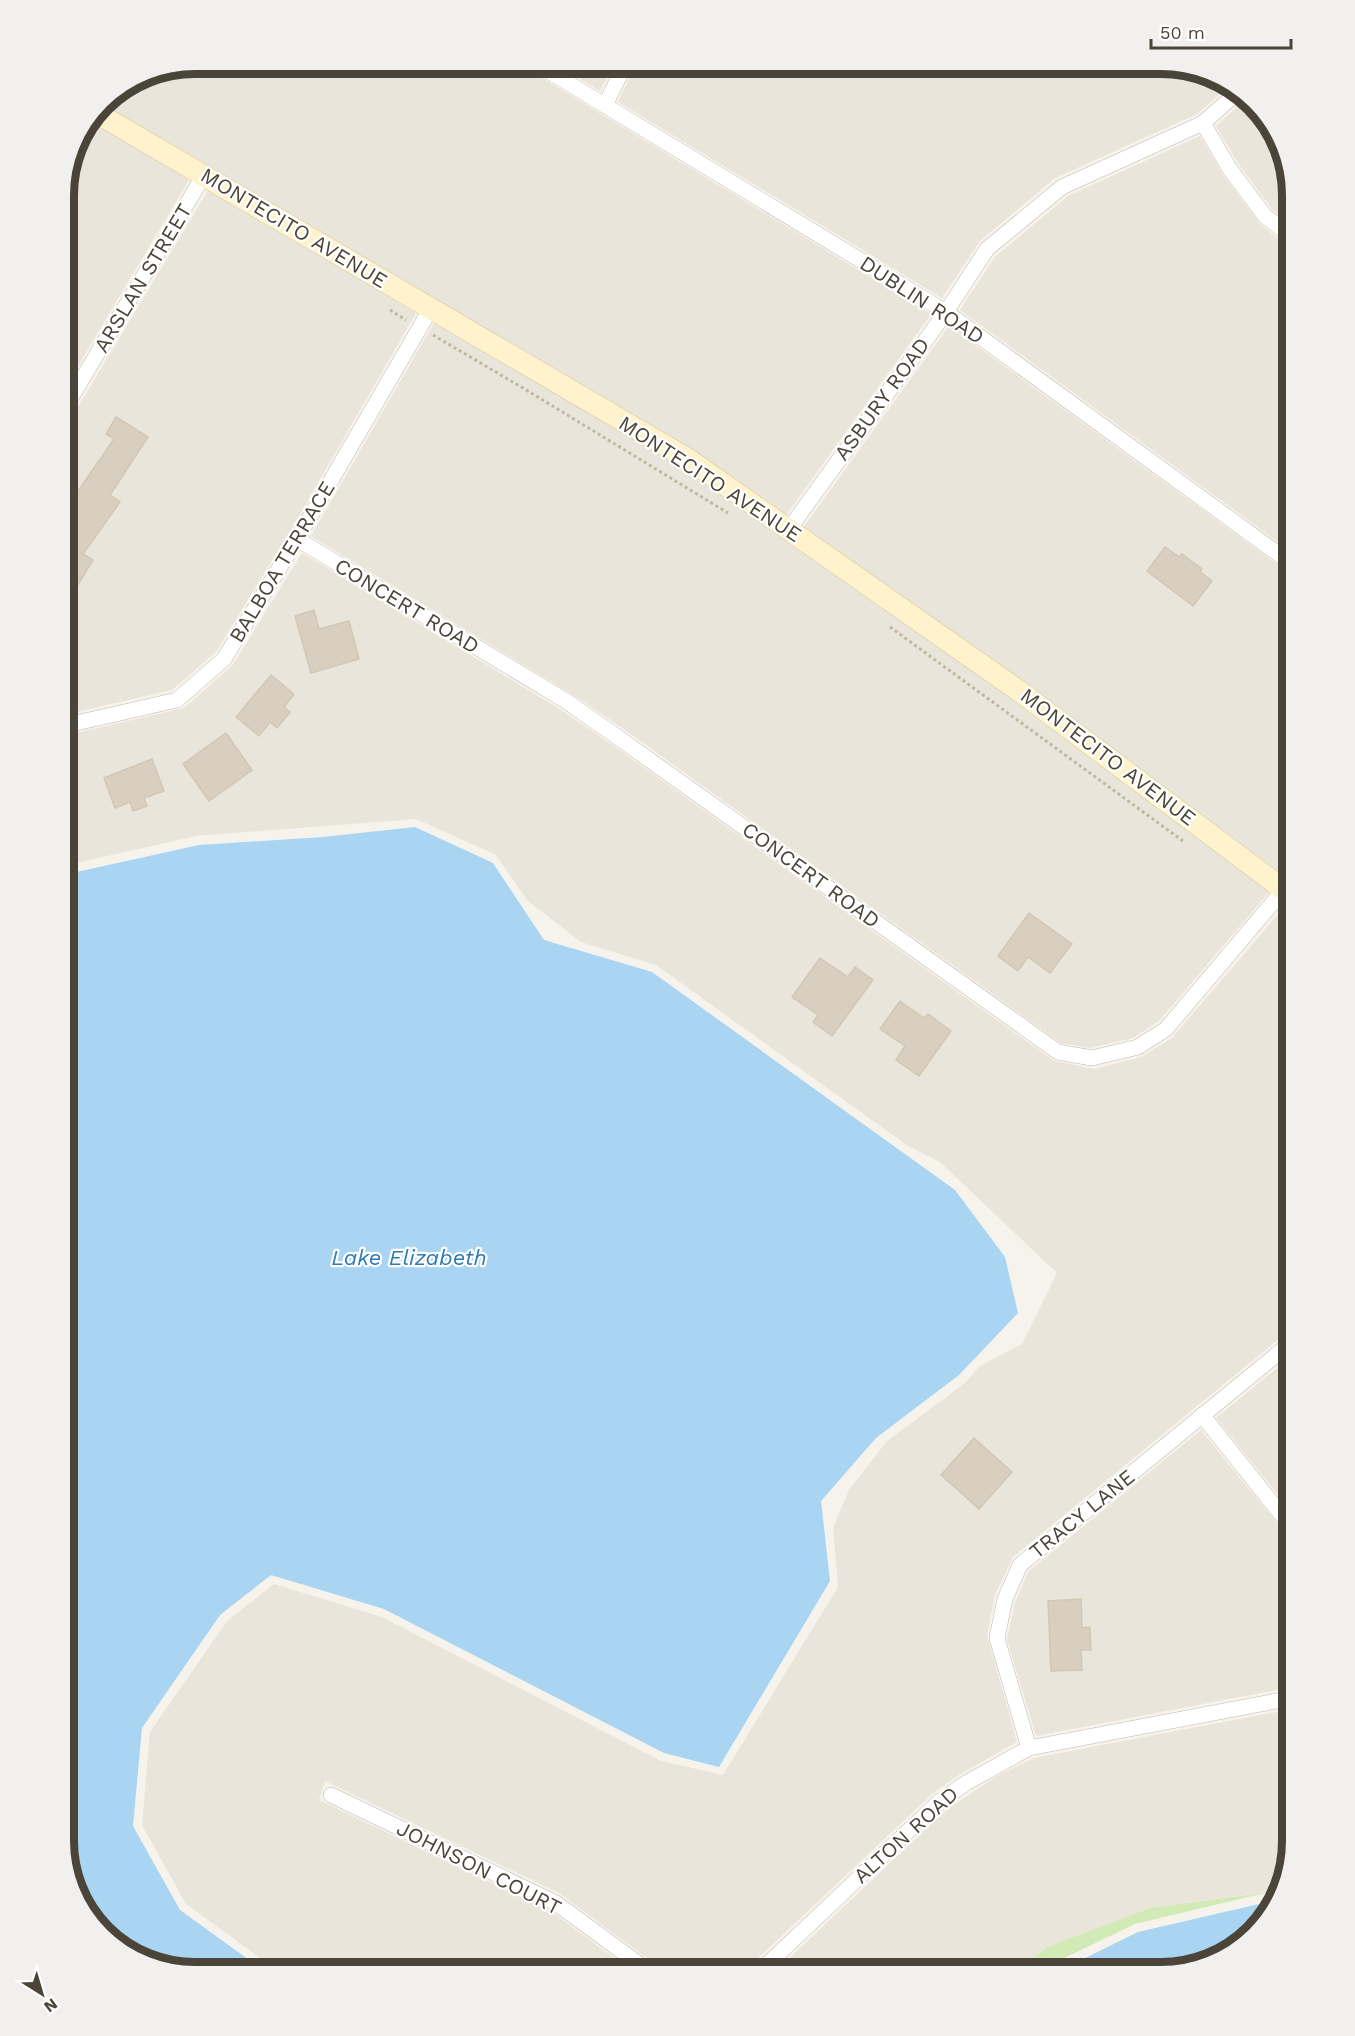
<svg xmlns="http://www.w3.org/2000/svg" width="1355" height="2036" viewBox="0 0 1355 2036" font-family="'Work Sans',sans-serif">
<rect width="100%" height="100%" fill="#f6f3ec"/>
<g fill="#eae5da">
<path d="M 194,63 L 517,63 L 931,314 L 786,515 L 201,161 L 100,104 L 144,73 Z"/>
<path d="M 554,63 L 614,63 L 600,91 Z"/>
<path d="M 637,63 L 847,63 L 859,69 L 900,63 L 1169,63 L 1231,84 L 1197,114 L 1055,178 L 980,241 L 942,298 L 618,102 Z"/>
<path d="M 1246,99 L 1275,129 L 1292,194 L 1292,225 L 1272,209 L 1238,163 L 1216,126 Z"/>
<path d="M 89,120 L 190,178 L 63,391 L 63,186 L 73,144 Z"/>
<path d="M 1200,136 L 1222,174 L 1260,224 L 1292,250 L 1292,552 L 960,310 L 995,257 L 1068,196 Z"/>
<path d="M 209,189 L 416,313 L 289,533 L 216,652 L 172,690 L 63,715 L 63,432 Z"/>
<path d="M 434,323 L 683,468 L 1014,699 L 1270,891 L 1159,1021 L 1133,1038 L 1090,1048 L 1061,1043 L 621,727 L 570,693 L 311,536 Z"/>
<path d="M 949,326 L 1292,575 L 1292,863 L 1282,876 L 803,528 Z"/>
<path d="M 302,553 L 561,710 L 611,744 L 1054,1061 L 1095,1069 L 1141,1057 L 1172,1038 L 1287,904 L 1292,908 L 1292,1328 L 1013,1557 L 995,1595 L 987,1635 L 1017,1742 L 960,1774 L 932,1794 L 742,1973 L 667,1973 L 559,1893 L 325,1781 L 319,1800 L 552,1912 L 634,1973 L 307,1973 L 291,1970 L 263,1960 L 186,1904 L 142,1825 L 150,1732 L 227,1621 L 274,1584 L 382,1617 L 661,1761 L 723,1775 L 838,1587 L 833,1528 L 849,1490 L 887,1441 L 965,1383 L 980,1366 L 1022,1344 L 1057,1273 L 940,1162 L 908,1146 L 656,965 L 581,942 L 528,901 L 496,855 L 416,819 L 196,836 L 63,866 L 63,736 L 184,708 L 233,665 Z"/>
<path d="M 1292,1356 L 1292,1512 L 1216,1418 Z"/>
<path d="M 1201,1430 L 1292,1542 L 1292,1687 L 1036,1736 L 1007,1639 L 1015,1603 L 1028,1572 Z"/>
<path d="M 1292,1709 L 1292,1842 L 1279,1890 L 1150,1908 L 1047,1947 L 1016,1973 L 774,1973 L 945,1811 L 997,1776 L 1034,1758 Z"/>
</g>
<path fill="#d2eab5" d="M 1269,1892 L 1135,1924 L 1056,1962 L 1045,1973 L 1016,1973 L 1047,1947 L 1150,1908 Z"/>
<g fill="#a9d4f2">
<path d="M 415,827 L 493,863 L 544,940 L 652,972 L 955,1190 L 1005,1257 L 1018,1313 L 959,1375 L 876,1438 L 821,1501 L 830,1581 L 719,1767 L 664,1753 L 384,1609 L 271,1575 L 220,1615 L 142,1728 L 133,1826 L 180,1910 L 260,1968 L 274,1973 L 186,1973 L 122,1951 L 80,1907 L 63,1842 L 63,875 L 199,845 L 323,837 Z"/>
<path d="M 1276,1900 L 1274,1908 L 1226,1956 L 1161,1973 L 1059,1973 L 1063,1969 L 1138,1932 Z"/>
</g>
<g fill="#d8cfc1" stroke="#d3c7b4" stroke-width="1.5">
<path d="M 116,417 L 148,437 L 110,495 L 120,502 L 83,554 L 93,560 L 74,591 L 63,585 L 63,513 L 114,439 L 106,434 Z"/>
<path d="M 1165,547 L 1179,557 L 1182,554 L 1202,569 L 1200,572 L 1212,581 L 1193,606 L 1147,571 Z"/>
<path d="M 314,610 L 319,629 L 349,621 L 359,659 L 311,673 L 295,616 Z"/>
<path d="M 271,675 L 294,694 L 284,707 L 290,712 L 277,728 L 270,722 L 259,736 L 236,717 Z"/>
<path d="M 226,733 L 252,770 L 209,801 L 183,764 Z"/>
<path d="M 152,759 L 164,791 L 144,798 L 147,806 L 133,811 L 130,802 L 115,808 L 104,778 Z"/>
<path d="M 1029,913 L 1072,944 L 1050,973 L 1028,957 L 1018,971 L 998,956 Z"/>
<path d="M 820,958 L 848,977 L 855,967 L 873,980 L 832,1036 L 813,1022 L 818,1015 L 792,997 Z"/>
<path d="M 900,1001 L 924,1018 L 928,1014 L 951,1031 L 919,1076 L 896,1060 L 905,1046 L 880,1029 Z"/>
<path d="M 974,1438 L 1012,1472 L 979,1509 L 941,1475 Z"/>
<path d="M 1081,1599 L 1082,1628 L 1090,1627 L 1091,1650 L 1081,1650 L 1082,1670 L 1051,1671 L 1048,1601 Z"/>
</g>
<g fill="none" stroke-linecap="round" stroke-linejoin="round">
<defs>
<g id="street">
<path d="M 535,63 L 946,312 L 1292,564"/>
<path d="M 605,105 L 626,63"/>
<path d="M 1203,123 L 1229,168 L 1265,216 L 1292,237"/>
<path d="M 63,411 L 204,175"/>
<path d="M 789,529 L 946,312 L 987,249 L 1062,187 L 1203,123 L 1239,91"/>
<path d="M 297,539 L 566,701 L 616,736 L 1058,1052 L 1092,1058 L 1138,1047 L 1166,1029 L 1292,880"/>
<path d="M 63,726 L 177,700 L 224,659 L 297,539 L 430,310"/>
<path d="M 1202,1415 L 1292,1528"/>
<path d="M 1029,1748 L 997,1638 L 1005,1599 L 1020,1565 L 1292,1342"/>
<path d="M 331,1795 L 556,1903 L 651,1973"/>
<path d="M 758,1973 L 939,1802 L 966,1783 L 1029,1748 L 1292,1698"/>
</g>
<path id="secondary" d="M 95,112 L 688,459 L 1019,691 L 1292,896"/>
</defs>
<use href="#street" stroke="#c2bbae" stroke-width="16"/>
<use href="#secondary" stroke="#d6c79b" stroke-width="22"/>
<g stroke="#c4b79f" stroke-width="3" stroke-dasharray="3 3" stroke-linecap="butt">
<path d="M 390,310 L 406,320"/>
<path d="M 433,335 L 523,388 L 728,513"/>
<path d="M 890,627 L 1183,841"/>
</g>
<use href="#street" stroke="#fff" stroke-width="15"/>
<use href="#secondary" stroke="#fff3cd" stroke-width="21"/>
</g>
<g text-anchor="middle" stroke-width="4.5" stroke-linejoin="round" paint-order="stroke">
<g font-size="21" fill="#4b4439" stroke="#fff">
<text transform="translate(294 228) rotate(31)" y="7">MONTECITO AVENUE</text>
<text transform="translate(143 278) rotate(-59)" y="7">ARSLAN STREET</text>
<text transform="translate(922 300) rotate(33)" y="7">DUBLIN ROAD</text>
<text transform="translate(882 399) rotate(-54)" y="7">ASBURY ROAD</text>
<text transform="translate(710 479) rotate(33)" y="7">MONTECITO AVENUE</text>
<text transform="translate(282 562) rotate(-59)" y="7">BALBOA TERRACE</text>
<text transform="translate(407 606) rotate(31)" y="7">CONCERT ROAD</text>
<text transform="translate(1108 757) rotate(37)" y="7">MONTECITO AVENUE</text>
<text transform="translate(811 875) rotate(36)" y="7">CONCERT ROAD</text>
<text transform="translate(1082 1514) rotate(-39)" y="7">TRACY LANE</text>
<text transform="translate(906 1835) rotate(-42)" y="7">ALTON ROAD</text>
<text transform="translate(479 1868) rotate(27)" y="7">JOHNSON COURT</text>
</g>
<g font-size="22" font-style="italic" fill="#2e7ab2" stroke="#fff">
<text x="409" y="1265">Lake Elizabeth</text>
</g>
</g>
<path d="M0 0H1355V2036H0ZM195 74H1161A121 121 0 0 1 1282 195V1841A121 121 0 0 1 1161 1962H195A121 121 0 0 1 74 1841V195A121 121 0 0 1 195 74Z" fill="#f1f0ef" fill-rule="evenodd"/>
<path fill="none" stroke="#4b4439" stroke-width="8" d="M195 74H1161A121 121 0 0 1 1282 195V1841A121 121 0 0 1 1161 1962H195A121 121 0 0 1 74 1841V195A121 121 0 0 1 195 74Z"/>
<g transform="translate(42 1994) rotate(143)" stroke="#ffffff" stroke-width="4.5" paint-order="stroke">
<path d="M0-4.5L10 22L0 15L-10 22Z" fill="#4b4439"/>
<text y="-9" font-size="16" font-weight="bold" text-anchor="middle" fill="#4b4439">N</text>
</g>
<path d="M1151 39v9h140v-9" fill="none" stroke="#4b4439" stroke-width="3"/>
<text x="1160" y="39" font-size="18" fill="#4b4439" stroke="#ffffff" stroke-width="4.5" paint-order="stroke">50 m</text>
</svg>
